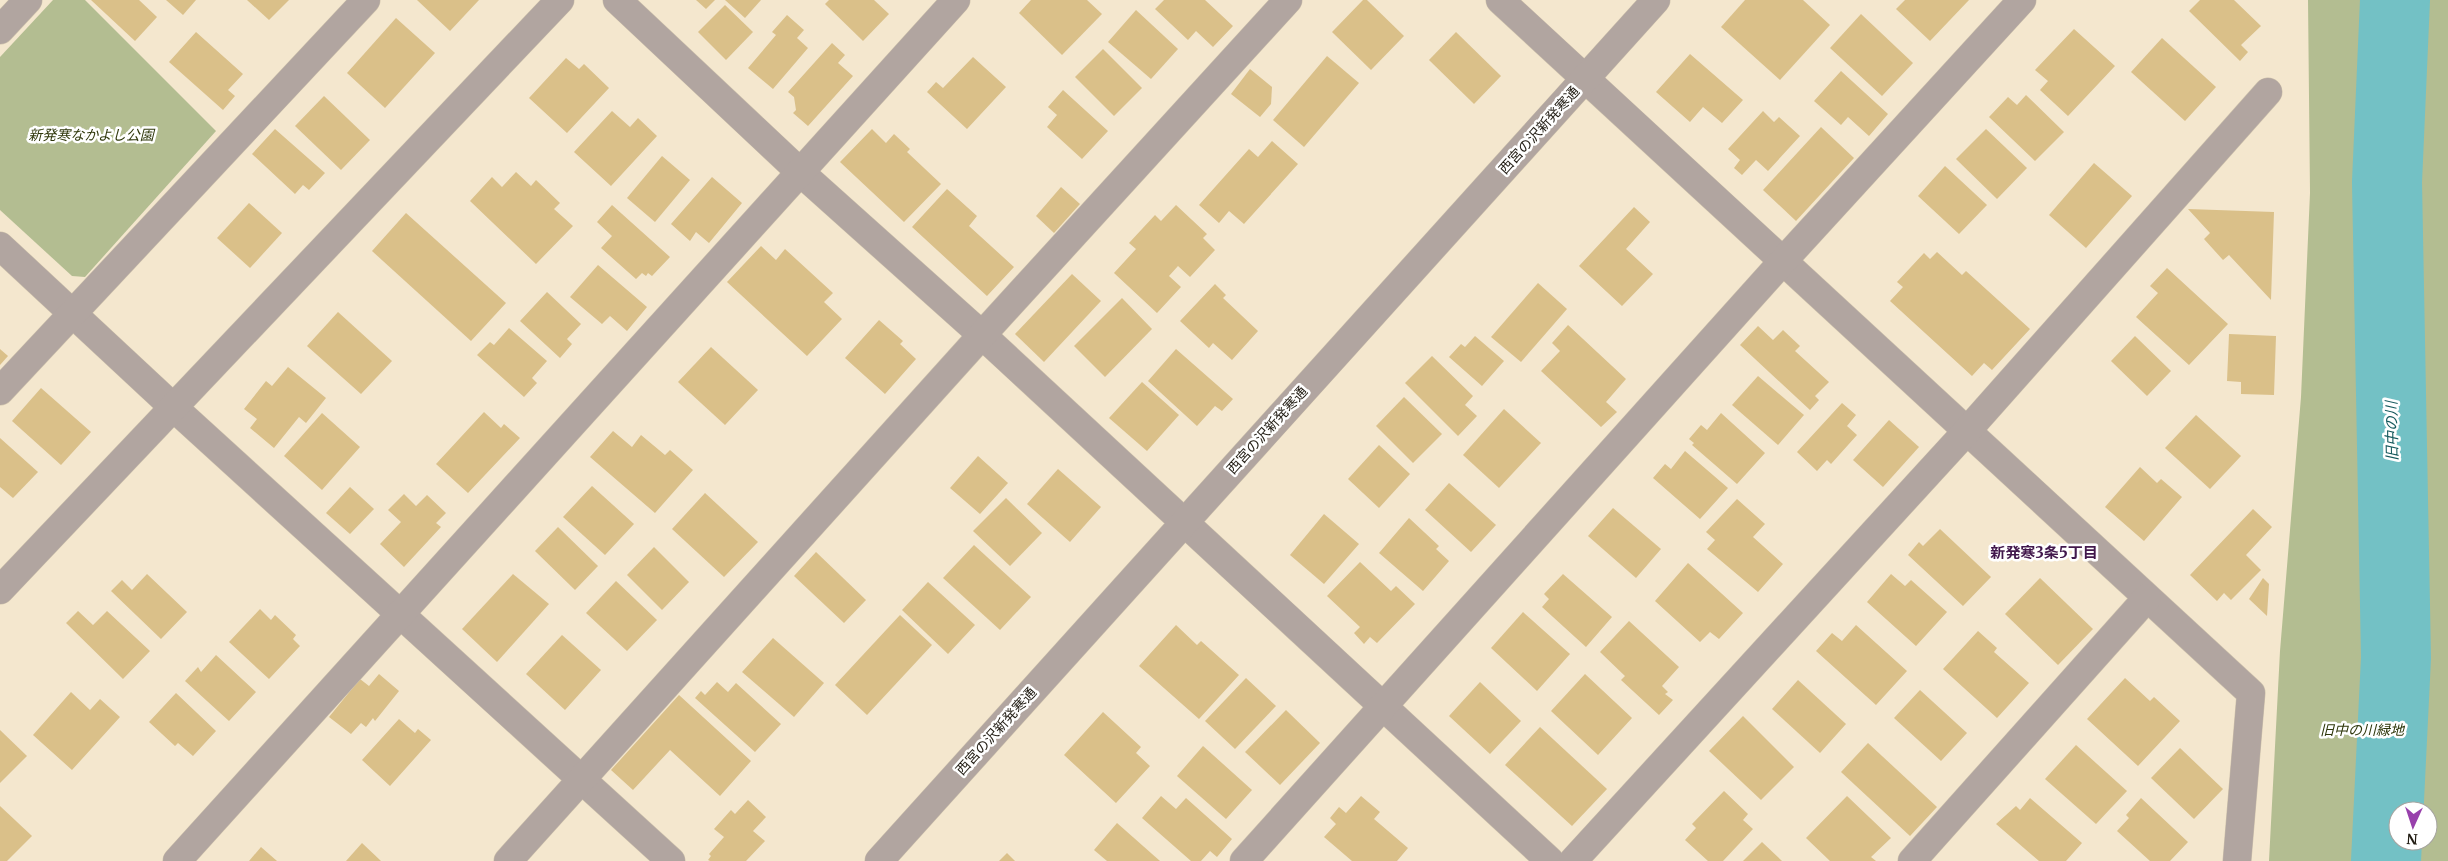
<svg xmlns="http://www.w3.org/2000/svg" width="2448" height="861" viewBox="0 0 2448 861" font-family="Merriweather,'Noto Sans JP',serif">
<rect width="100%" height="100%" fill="#f4e7ce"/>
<g fill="#b3bd91" fill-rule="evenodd">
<path d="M 53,0 L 85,0 L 216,131 L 85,277 L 72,276 L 0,210 L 0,57 Z"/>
<path d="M 2308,0 L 2448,0 L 2448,861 L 2269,861 L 2280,651 L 2301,397 L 2310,193 ZM 2398,811 L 2428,811 L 2428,841 L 2398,841 Z"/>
</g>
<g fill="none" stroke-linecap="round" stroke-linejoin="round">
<path stroke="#73c1c5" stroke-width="70" d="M 2386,861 L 2396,658 L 2387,182 L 2395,0"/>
</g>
<g fill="#dac089">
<path d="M 91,0 L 139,0 L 157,17 L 135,41 Z"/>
<path d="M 166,0 L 196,0 L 183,15 Z"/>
<path d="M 247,0 L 289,0 L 269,20 Z"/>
<path d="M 417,0 L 479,0 L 450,31 Z"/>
<path d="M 696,0 L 715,0 L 706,9 Z"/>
<path d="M 725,0 L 761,0 L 745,18 Z"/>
<path d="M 829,0 L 874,0 L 889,14 L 863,41 L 825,4 Z"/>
<path d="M 1031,0 L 1087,0 L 1102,14 L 1062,55 L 1019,13 Z"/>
<path d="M 1164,0 L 1205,0 L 1233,26 L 1213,47 L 1196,31 L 1188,40 L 1155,9 Z"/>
<path d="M 1363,0 L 1367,0 L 1404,36 L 1371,70 L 1332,32 Z"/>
<path d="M 1745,0 L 1803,0 L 1830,25 L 1780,80 L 1721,27 Z"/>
<path d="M 1905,0 L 1969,0 L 1930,41 L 1896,9 Z"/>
<path d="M 2200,0 L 2234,0 L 2261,26 L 2241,45 L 2248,52 L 2240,61 L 2189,11 Z"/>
<path d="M 725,5 L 753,32 L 726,60 L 698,32 Z"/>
<path d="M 1136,10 L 1178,49 L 1151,79 L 1108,42 Z"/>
<path d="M 1861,14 L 1913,63 L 1882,96 L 1830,48 Z"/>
<path d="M 787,15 L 804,30 L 797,38 L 808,48 L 773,89 L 748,68 L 776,35 L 772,32 Z"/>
<path d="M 396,18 L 435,53 L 385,108 L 347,73 Z"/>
<path d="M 2074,29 L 2115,66 L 2068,116 L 2040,90 L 2048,81 L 2035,70 Z"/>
<path d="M 196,32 L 243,74 L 228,90 L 235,96 L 223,110 L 169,62 Z"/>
<path d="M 1456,32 L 1501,76 L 1474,104 L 1429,60 Z"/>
<path d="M 2162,38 L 2216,87 L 2185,121 L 2131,72 Z"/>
<path d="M 832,43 L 845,55 L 838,63 L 853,76 L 808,126 L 793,113 L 796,110 L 794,97 L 788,92 Z"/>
<path d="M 1103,49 L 1142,88 L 1114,116 L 1075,77 Z"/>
<path d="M 1690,54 L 1743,100 L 1722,123 L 1703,107 L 1690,122 L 1656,92 Z"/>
<path d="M 1327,56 L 1359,83 L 1304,147 L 1273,120 Z"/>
<path d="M 973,57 L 1006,87 L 967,129 L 927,92 L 936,82 L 943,88 Z"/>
<path d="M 566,58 L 579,69 L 584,64 L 609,88 L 567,133 L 529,98 Z"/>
<path d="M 1250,69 L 1272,87 L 1271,104 L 1260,117 L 1231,94 Z"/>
<path d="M 1841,71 L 1888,114 L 1869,136 L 1848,117 L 1841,125 L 1814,101 Z"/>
<path d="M 1063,90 L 1108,131 L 1082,159 L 1047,127 L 1057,115 L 1048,107 Z"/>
<path d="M 2026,95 L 2064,132 L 2035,161 L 1989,117 L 2008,97 L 2017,105 Z"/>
<path d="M 324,96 L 370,140 L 341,170 L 295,126 Z"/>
<path d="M 612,111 L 630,127 L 638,118 L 657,136 L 611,186 L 574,152 Z"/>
<path d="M 1763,111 L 1774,122 L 1779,117 L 1800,136 L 1768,171 L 1756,160 L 1742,175 L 1734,168 L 1740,160 L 1728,149 Z"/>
<path d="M 1821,127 L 1854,158 L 1796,221 L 1763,190 Z"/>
<path d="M 275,129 L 325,173 L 309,190 L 303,185 L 295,194 L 252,154 Z"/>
<path d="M 872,129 L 886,143 L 894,134 L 910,149 L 907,152 L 941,184 L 904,222 L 840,162 Z"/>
<path d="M 1986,129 L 2027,168 L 1997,199 L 1956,159 Z"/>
<path d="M 1272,141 L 1298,164 L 1244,224 L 1229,211 L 1219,223 L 1199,205 L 1249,149 L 1258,157 Z"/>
<path d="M 662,156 L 690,180 L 655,222 L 627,198 Z"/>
<path d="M 2094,163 L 2132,196 L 2086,248 L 2049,215 Z"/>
<path d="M 1945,166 L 1987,205 L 1959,234 L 1918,196 Z"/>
<path d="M 516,172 L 531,186 L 536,180 L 560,203 L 554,209 L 573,226 L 536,264 L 470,201 L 492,177 L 502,187 Z"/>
<path d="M 712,177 L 742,203 L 709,243 L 696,232 L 690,241 L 671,224 Z"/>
<path d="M 1061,187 L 1080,204 L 1054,233 L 1036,216 Z"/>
<path d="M 947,189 L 977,216 L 969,226 L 1014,267 L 987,296 L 912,227 Z"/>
<path d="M 249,203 L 282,233 L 250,268 L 217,238 Z"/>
<path d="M 612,205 L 670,257 L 652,276 L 648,273 L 646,276 L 642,273 L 636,279 L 601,248 L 612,236 L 597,222 Z"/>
<path d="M 1176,205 L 1207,234 L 1203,238 L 1215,250 L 1190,277 L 1178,266 L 1169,276 L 1181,287 L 1157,313 L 1114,273 L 1136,249 L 1129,243 L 1155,215 L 1161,221 Z"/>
<path d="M 1634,207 L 1650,222 L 1626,249 L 1653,274 L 1622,306 L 1579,266 Z"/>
<path d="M 2188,209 L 2274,212 L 2271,300 L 2229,255 L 2223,260 L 2204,239 L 2210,233 Z"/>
<path d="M 406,213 L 506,303 L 471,341 L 372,251 Z"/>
<path d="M 761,246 L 776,260 L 785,249 L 833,293 L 824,302 L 842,319 L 807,356 L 727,282 Z"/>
<path d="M 1937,252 L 1962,275 L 1966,271 L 2030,329 L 1992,370 L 1984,363 L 1972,376 L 1890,301 L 1903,287 L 1897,282 L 1924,253 L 1930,259 Z"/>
<path d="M 598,265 L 647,307 L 627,331 L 610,316 L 602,324 L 570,297 Z"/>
<path d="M 2167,268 L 2228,324 L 2189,365 L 2136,317 L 2158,293 L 2150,286 Z"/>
<path d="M 1072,274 L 1101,301 L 1044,362 L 1015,334 Z"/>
<path d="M 1538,283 L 1567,309 L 1521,362 L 1491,337 Z"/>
<path d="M 1215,284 L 1226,295 L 1223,298 L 1258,331 L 1232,360 L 1213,343 L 1209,348 L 1180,321 Z"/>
<path d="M 547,292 L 581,324 L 567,339 L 572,344 L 560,358 L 520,321 Z"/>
<path d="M 1122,298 L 1152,329 L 1105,377 L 1074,346 Z"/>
<path d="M 338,312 L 392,361 L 361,394 L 307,346 Z"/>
<path d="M 879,320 L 903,341 L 900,344 L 916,359 L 885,394 L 845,358 Z"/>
<path d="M 1568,325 L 1626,379 L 1606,402 L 1617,412 L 1601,427 L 1541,371 L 1560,351 L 1552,343 Z"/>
<path d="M 1758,326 L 1773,340 L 1783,330 L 1800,346 L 1795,351 L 1829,382 L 1815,396 L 1819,400 L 1810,410 L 1740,345 Z"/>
<path d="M 509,328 L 547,361 L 532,378 L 537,383 L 524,397 L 477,355 L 490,342 L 494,345 Z"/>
<path d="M 2229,334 L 2276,336 L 2274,395 L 2241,394 L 2241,382 L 2227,381 Z"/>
<path d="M 1475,336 L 1504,361 L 1482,386 L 1449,357 L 1461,344 L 1465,347 Z"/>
<path d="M 2135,336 L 2171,371 L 2147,396 L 2111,361 Z"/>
<path d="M 711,347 L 758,390 L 725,425 L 678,382 Z"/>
<path d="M 0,349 L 8,356 L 0,365 Z"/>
<path d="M 1176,349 L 1233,399 L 1222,411 L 1215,406 L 1197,426 L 1148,381 Z"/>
<path d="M 1432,356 L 1473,396 L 1465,405 L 1477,416 L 1458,436 L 1405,383 Z"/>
<path d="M 288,367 L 326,398 L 306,423 L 299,417 L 274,448 L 250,428 L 257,419 L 244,409 L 266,381 L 272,386 Z"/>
<path d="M 1758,376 L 1804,415 L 1778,445 L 1732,405 Z"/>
<path d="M 1142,382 L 1179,415 L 1147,451 L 1109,418 Z"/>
<path d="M 41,388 L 91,432 L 61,465 L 12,421 Z"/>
<path d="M 1404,397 L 1442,434 L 1413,463 L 1376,426 Z"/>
<path d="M 1842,403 L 1856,415 L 1847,426 L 1857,435 L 1831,464 L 1827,460 L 1817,471 L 1797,452 Z"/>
<path d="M 1504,409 L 1541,443 L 1499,488 L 1463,455 Z"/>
<path d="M 484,412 L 501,428 L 504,424 L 520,438 L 468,493 L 436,464 Z"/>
<path d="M 322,413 L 360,447 L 322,490 L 284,456 Z"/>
<path d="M 1721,413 L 1765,453 L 1737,484 L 1692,445 L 1694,443 L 1689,439 L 1701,425 L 1707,430 Z"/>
<path d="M 2196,415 L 2241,456 L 2210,489 L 2165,448 Z"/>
<path d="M 1889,420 L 1919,447 L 1883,487 L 1853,460 Z"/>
<path d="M 613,431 L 632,447 L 641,435 L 665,455 L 670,450 L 693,470 L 655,513 L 590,457 Z"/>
<path d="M 0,438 L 38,472 L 13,498 L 0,487 Z"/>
<path d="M 1379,445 L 1410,474 L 1379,508 L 1348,479 Z"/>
<path d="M 1685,451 L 1728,488 L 1700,519 L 1653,478 L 1665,464 L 1671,469 Z"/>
<path d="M 978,456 L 1008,483 L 980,514 L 950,488 Z"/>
<path d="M 2140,467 L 2157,483 L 2161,479 L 2182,497 L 2144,541 L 2105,507 Z"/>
<path d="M 1058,469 L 1101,507 L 1070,542 L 1027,504 Z"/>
<path d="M 1449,483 L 1496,525 L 1471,552 L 1425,510 Z"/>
<path d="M 592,486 L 634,524 L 605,555 L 563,517 Z"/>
<path d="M 350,487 L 374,509 L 350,534 L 326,513 Z"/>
<path d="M 705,493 L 758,542 L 724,577 L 672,529 Z"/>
<path d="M 404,494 L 416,506 L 427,495 L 446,513 L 436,523 L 441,527 L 404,567 L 380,544 L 401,522 L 388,510 Z"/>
<path d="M 1006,498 L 1042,533 L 1010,566 L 973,531 Z"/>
<path d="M 1737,499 L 1765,524 L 1753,537 L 1783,564 L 1758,592 L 1707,549 L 1715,540 L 1706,532 Z"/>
<path d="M 1613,508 L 1661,549 L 1636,578 L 1588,536 Z"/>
<path d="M 2253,509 L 2272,527 L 2246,555 L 2261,570 L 2231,600 L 2224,593 L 2217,601 L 2190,575 Z"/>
<path d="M 1324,514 L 1359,544 L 1324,584 L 1290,555 Z"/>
<path d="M 1409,518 L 1439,546 L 1436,549 L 1449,561 L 1423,591 L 1379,553 Z"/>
<path d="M 558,527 L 598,566 L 575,590 L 535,551 Z"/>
<path d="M 1940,529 L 1991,577 L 1963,606 L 1908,555 L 1919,542 L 1923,546 Z"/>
<path d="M 974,545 L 1031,597 L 1000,630 L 943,578 Z"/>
<path d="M 654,547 L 689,582 L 662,610 L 627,575 Z"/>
<path d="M 816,552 L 866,600 L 844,623 L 794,576 Z"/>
<path d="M 1360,562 L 1391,591 L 1396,586 L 1415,604 L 1377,643 L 1370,637 L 1364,644 L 1354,633 L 1360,627 L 1327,596 Z"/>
<path d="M 1688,563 L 1743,613 L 1719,639 L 1710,632 L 1700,642 L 1655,601 Z"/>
<path d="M 147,574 L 187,612 L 161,639 L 111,591 L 122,580 L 132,590 Z"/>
<path d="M 513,574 L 549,604 L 497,662 L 462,629 Z"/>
<path d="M 1563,574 L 1612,617 L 1586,647 L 1542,607 L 1549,599 L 1544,594 Z"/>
<path d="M 1891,574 L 1905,586 L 1911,580 L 1947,612 L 1916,646 L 1867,602 Z"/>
<path d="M 2040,578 L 2093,629 L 2058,665 L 2005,614 Z"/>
<path d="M 2263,578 L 2269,584 L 2267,616 L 2249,599 Z"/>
<path d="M 616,581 L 657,620 L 627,651 L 586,613 Z"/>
<path d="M 928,582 L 975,625 L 948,654 L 902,610 Z"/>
<path d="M 260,609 L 271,620 L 275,615 L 296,635 L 293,639 L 300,646 L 269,679 L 229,642 Z"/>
<path d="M 78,611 L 93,625 L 107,611 L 150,651 L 123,679 L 66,623 Z"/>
<path d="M 1523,612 L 1570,654 L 1537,691 L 1491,648 Z"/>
<path d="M 900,615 L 932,645 L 867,715 L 835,685 Z"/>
<path d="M 1629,621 L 1679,667 L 1662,686 L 1668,692 L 1665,694 L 1673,700 L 1659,715 L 1621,680 L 1625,676 L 1600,652 Z"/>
<path d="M 1176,625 L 1197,645 L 1201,641 L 1239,675 L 1199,719 L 1139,666 Z"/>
<path d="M 1856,625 L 1907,671 L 1876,705 L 1816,651 L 1832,633 L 1842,641 Z"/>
<path d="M 1978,631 L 1997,648 L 1994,652 L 2029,683 L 1997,718 L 1943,669 Z"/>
<path d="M 562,635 L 601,670 L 565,710 L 526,674 Z"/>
<path d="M 773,638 L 824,683 L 794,717 L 742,672 Z"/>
<path d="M 216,655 L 256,692 L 229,721 L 185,681 L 198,667 L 201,672 Z"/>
<path d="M 379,674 L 399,691 L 375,721 L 373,718 L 366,727 L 361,723 L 351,734 L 329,717 L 360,679 L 369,686 Z"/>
<path d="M 1585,674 L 1632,718 L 1598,755 L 1551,711 Z"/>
<path d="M 1246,678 L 1276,706 L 1235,749 L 1205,721 Z"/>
<path d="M 2125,678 L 2150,701 L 2154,697 L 2180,721 L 2138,766 L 2087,719 Z"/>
<path d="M 1798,680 L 1846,724 L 1820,753 L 1772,709 Z"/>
<path d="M 717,682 L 728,692 L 736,683 L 781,724 L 755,752 L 695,698 L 701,691 L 705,695 Z"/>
<path d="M 1480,682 L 1521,721 L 1490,754 L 1449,716 Z"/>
<path d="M 1920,690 L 1967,733 L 1941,761 L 1894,718 Z"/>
<path d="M 71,692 L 90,710 L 100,699 L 120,717 L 72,770 L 33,735 Z"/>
<path d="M 176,693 L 216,731 L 193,756 L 178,743 L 175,746 L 149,722 Z"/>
<path d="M 679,695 L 751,761 L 720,796 L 670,750 L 633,790 L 611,770 Z"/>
<path d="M 1286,710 L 1320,743 L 1280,785 L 1245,752 Z"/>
<path d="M 1103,712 L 1141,747 L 1136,753 L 1150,766 L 1116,803 L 1064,755 Z"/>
<path d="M 1743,716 L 1794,767 L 1761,800 L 1709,751 Z"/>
<path d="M 399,719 L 415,733 L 418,729 L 431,740 L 390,786 L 362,760 Z"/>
<path d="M 1540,727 L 1607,789 L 1572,826 L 1505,765 Z"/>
<path d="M 0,730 L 27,756 L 0,783 Z"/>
<path d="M 1868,743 L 1937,807 L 1910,836 L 1841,772 Z"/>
<path d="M 2076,745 L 2127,791 L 2096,824 L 2045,779 Z"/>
<path d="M 1203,746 L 1252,790 L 1226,819 L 1177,776 Z"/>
<path d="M 2180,748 L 2223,789 L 2194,819 L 2151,778 Z"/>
<path d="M 1724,791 L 1748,814 L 1743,820 L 1753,829 L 1723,861 L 1708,861 L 1685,840 L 1696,828 L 1692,824 Z"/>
<path d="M 1161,796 L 1176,809 L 1186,798 L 1232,839 L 1217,857 L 1210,851 L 1201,861 L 1191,861 L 1142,818 Z"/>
<path d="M 1361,796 L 1380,812 L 1374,819 L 1408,848 L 1397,861 L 1352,861 L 1324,837 L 1336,824 L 1330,818 L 1339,807 L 1346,813 Z"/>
<path d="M 1847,796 L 1891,838 L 1871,857 L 1876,861 L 1830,861 L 1806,838 Z"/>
<path d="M 2030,798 L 2082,843 L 2066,861 L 2039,861 L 1996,824 L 2016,806 L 2020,810 Z"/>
<path d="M 2141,798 L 2188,842 L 2170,861 L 2150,861 L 2117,831 L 2129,818 L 2126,815 Z"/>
<path d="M 748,800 L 766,817 L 753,831 L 765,841 L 746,861 L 710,861 L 708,860 L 711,856 L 709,854 L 724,837 L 714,829 L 731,810 L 735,814 Z"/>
<path d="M 0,806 L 32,836 L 7,861 L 0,861 Z"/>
<path d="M 1117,823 L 1160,861 L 1107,861 L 1094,850 Z"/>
<path d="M 1762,842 L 1782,861 L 1743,861 Z"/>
<path d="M 362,843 L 381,861 L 346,861 Z"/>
<path d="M 261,847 L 277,861 L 249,861 Z"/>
<path d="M 1007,853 L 1015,861 L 999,861 Z"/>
</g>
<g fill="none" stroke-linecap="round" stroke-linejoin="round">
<defs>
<g id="minor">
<path d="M 617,0 L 800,172 L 982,335 L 1550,861"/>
<path d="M 1500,0 L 2251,693 L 2237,861"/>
<path d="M 0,30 L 28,0"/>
<path d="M 0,246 L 173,407 L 671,861"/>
<path d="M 0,391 L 366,0"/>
<path d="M 0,590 L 560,0"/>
<path d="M 177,861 L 956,0"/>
<path d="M 508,861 L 982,335 L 1288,0"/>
<path d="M 879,861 L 1656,0"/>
<path d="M 1244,861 L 1783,261 L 2022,0"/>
<path d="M 1573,861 L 1966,432 L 2268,92"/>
<path d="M 1912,861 L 2147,598"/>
</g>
</defs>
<use href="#minor" stroke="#cec2ac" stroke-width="29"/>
<use href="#minor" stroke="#b1a5a0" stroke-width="28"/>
</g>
<g text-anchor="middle" stroke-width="5" stroke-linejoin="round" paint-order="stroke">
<g font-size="14" fill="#201b12" stroke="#fff">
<text transform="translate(1539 130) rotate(-48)" y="5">西宮の沢新発寒通</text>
<text transform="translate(1267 430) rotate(-48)" y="5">西宮の沢新発寒通</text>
<text transform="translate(996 731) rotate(-48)" y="5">西宮の沢新発寒通</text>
</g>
<g font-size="14" font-style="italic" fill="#2f370b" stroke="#fff">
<text x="91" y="140">新発寒なかよし公園</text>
<text x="2362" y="735">旧中の川緑地</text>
</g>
<g font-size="15" font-style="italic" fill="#15595c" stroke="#fff">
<text transform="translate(2392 431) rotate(-91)" y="5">旧中の川</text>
</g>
<g font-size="15" font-weight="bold" fill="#42184c" stroke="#fff">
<text x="2044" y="558">新発寒3条5丁目</text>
</g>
</g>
<g transform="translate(2413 826) rotate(183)"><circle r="24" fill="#ffffff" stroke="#a6a4a0"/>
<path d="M0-4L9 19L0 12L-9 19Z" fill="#9840ac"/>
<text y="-8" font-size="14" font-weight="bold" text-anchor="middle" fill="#201b12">N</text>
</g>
</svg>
